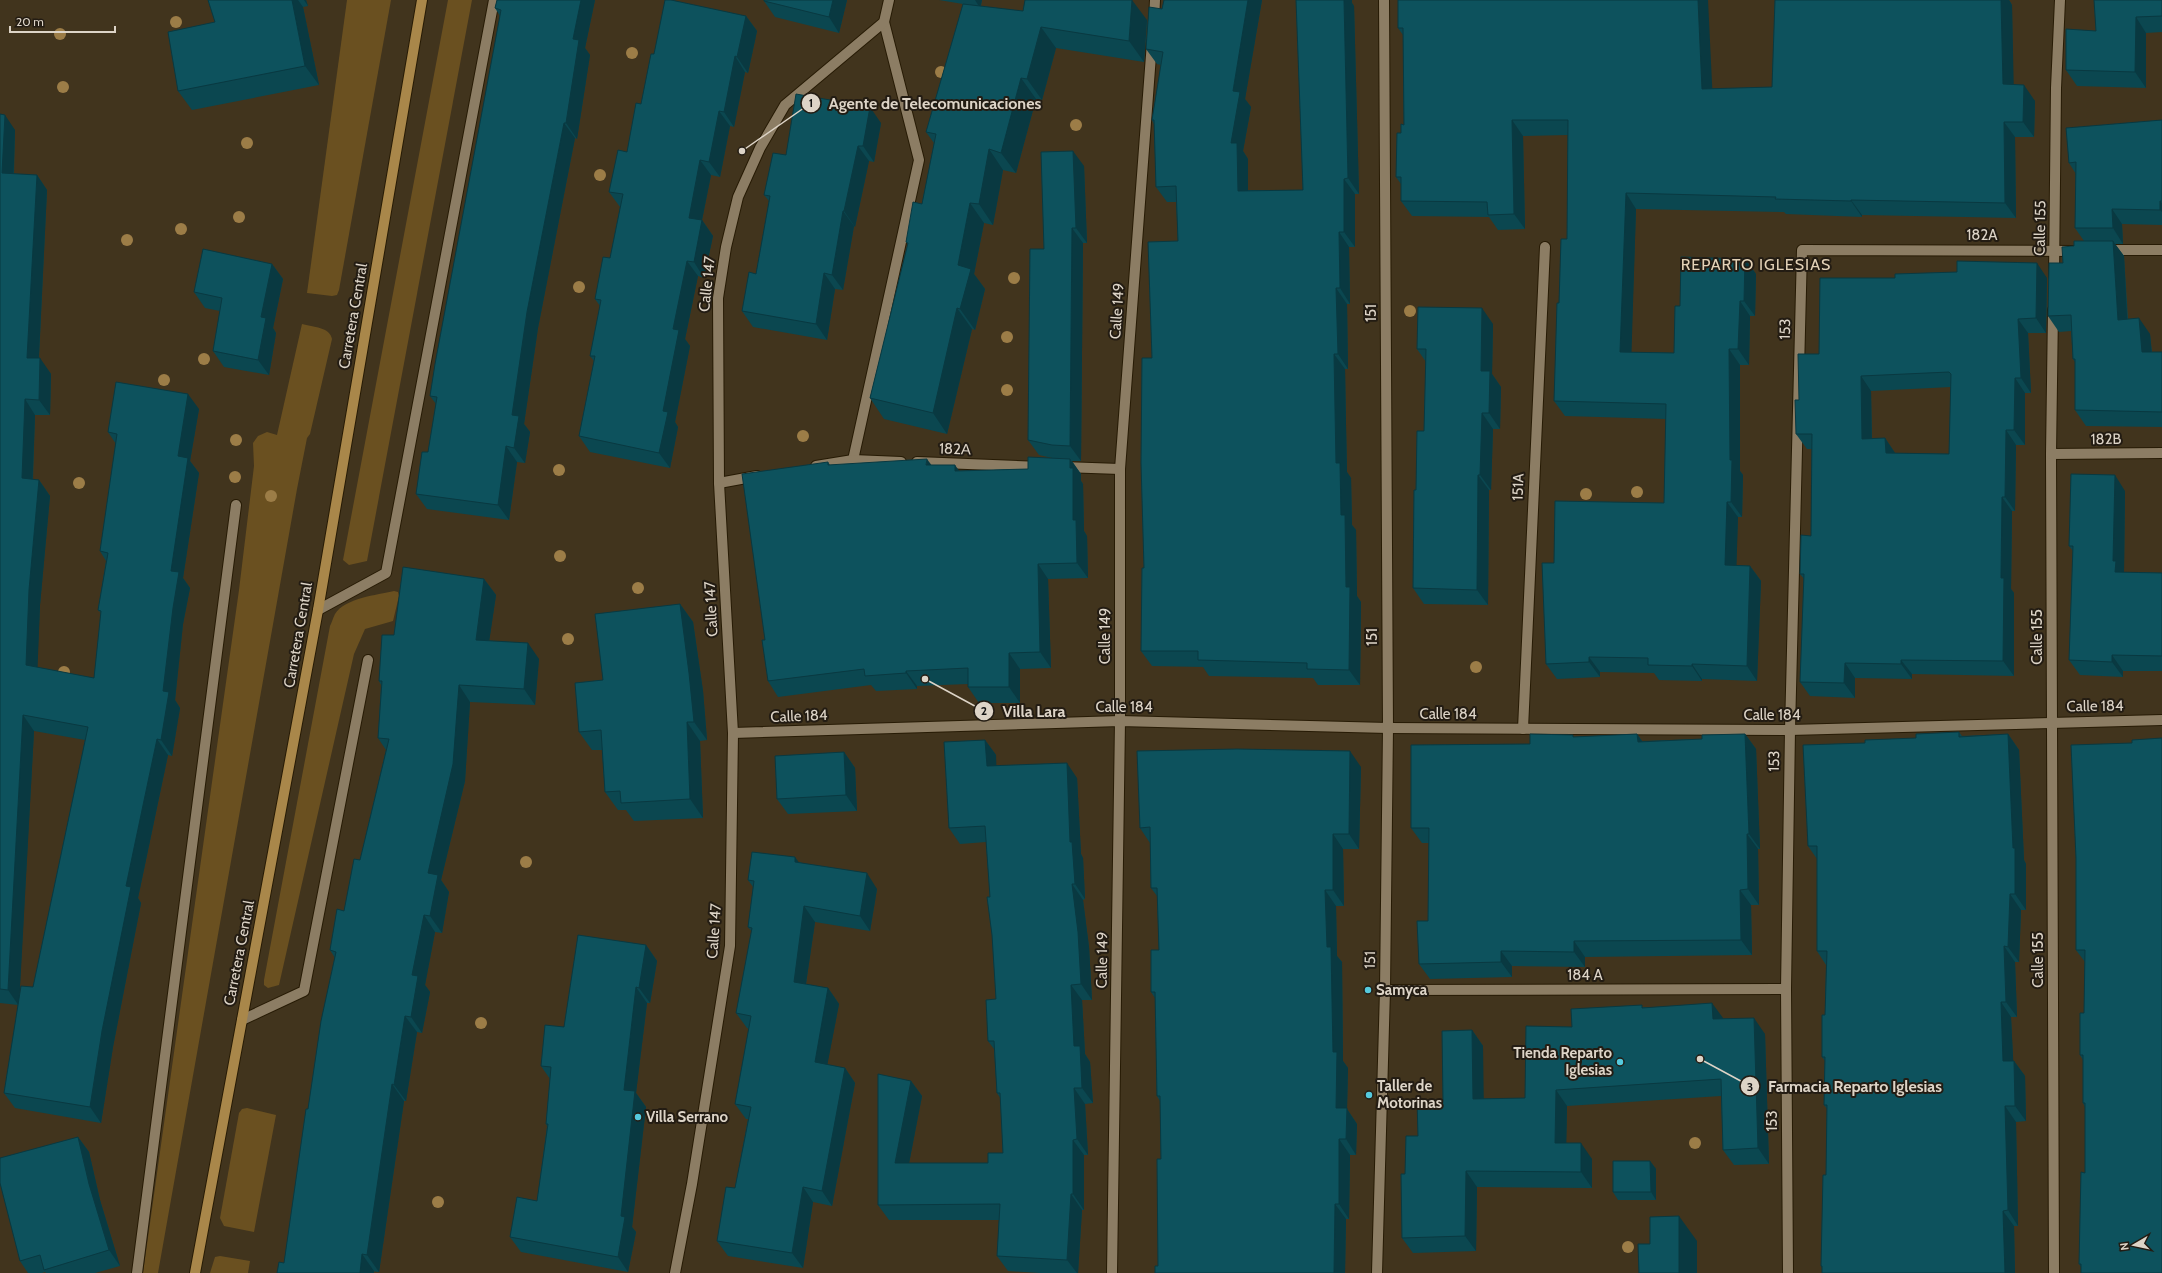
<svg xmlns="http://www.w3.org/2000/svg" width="2162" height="1273" viewBox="0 0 2162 1273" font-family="Cabin,sans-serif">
<rect width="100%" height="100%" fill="#41341d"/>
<g fill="#6a5020">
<path d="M 347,0 L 391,0 L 339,290 L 337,295 L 332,296 L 307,293 Z"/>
<path d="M 448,0 L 472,0 L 367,561 L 349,565 L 343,560 Z"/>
<path d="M 302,324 C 313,327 330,327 332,339 L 310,434 L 307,438 L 297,489 L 158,1273 L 143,1273 L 239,590 L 254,466 L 253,443 L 258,436 L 267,432 L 277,435 Z"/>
<path d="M 394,591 L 398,592 L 399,596 L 393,621 L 365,629 L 354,654 L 279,985 L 268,988 L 264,985 L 264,980 L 330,626 C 332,622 333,618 335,614 C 345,598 377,595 394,591 Z"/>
<path d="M 247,1108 L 276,1115 L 254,1232 L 224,1226 L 220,1218 L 239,1113 L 242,1109 Z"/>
<path d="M 220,1256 L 250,1261 L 248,1273 L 210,1273 L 215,1257 Z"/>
</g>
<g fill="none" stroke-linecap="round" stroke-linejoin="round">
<defs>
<g id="minor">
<path d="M 1154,20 L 1155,0"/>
<path d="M 2106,250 L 2162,250"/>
<path d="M 2054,276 L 2056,88 L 2060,0"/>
<path d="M 2053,310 L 2051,454 L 2054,1273"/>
<path d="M 2051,454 L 2162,453"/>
<path d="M 853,460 L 919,160 L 884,22"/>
<path d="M 917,462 L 1041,467"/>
<path d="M 816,466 L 853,460 L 901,462"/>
<path d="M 1063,467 L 1120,469"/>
<path d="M 719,483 L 757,476"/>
<path d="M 318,610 L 386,573 L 494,0"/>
<path d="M 1523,729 L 1545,247"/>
<path d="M 733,733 L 1120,721 L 1388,728 L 1790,730 L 2162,720"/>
<path d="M 1385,990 L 1786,989"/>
<path d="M 242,1020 L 304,991 L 368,660"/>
<path d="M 137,1273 L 236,505"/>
<path d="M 675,1273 L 692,1184 L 730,946 L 733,733 L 719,483 L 718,298 L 726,247 L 738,197 L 760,148 L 785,105 L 884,22 L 889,0"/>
<path d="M 1112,1273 L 1120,721 L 1120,469 L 1152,42"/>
<path d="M 1377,1273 L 1385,990 L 1388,728 L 1384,0"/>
<path d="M 1788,1273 L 1786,989 L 1790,730 L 1802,250 L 2074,251"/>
</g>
<path id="major" d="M 195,1273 L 318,610 L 422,0"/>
</defs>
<use href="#minor" stroke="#271b05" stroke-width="12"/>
<use href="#major" stroke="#271b05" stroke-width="12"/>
<use href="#minor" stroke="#8c7d64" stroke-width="10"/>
<use href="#major" stroke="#a9874a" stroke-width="10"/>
</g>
<g fill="#9c7d47">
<circle cx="176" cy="22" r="6"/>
<circle cx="60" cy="34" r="6"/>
<circle cx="632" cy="53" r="6"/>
<circle cx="941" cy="72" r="6"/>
<circle cx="63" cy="87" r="6"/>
<circle cx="1076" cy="125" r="6"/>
<circle cx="247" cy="143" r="6"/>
<circle cx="600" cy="175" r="6"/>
<circle cx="239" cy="217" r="6"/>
<circle cx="181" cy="229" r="6"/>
<circle cx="127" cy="240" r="6"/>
<circle cx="1014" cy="278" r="6"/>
<circle cx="579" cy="287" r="6"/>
<circle cx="1410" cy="311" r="6"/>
<circle cx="1007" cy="337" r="6"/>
<circle cx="204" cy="359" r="6"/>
<circle cx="164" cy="380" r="6"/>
<circle cx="1007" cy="390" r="6"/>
<circle cx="803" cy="436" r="6"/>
<circle cx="236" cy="440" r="6"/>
<circle cx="559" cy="470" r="6"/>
<circle cx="235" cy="477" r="6"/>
<circle cx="79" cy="483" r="6"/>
<circle cx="1637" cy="492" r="6"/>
<circle cx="1586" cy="494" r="6"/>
<circle cx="271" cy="496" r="6"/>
<circle cx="560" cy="556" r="6"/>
<circle cx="638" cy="588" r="6"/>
<circle cx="568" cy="639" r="6"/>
<circle cx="1476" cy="667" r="6"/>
<circle cx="64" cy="672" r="6"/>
<circle cx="526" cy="862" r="6"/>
<circle cx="481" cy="1023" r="6"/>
<circle cx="1695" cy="1143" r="6"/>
<circle cx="438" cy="1202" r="6"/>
<circle cx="1628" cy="1247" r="6"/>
</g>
<g fill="#0b4750" fill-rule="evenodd">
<path d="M 208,0 L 306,0 L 308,6 L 303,7 L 319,85 L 192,110 L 178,91 L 215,22 Z"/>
<path d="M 497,0 L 595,0 L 585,48 L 590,55 L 577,139 L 575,138 L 538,328 L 524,424 L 530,432 L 525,463 L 517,462 L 509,520 L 427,509 L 416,494 L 428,452 L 436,404 L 430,396 L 500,16 L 495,8 Z"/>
<path d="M 847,0 L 839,33 L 775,17 L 764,1 Z"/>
<path d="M 939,0 L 982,0 L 981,6 L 1023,11 L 1147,20 L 1144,62 L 1056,48 L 1042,100 L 1036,99 L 1016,173 L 1003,170 L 993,225 L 984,223 L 974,274 L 985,289 L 975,330 L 972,329 L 947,434 L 884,419 L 870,398 L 908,245 L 906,242 L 922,204 L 934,143 L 926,132 L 963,4 Z"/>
<path d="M 1164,0 L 1262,0 L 1245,99 L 1251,107 L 1243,151 L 1248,159 L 1248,190 L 1303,190 L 1296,0 L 1352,0 L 1352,3 L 1354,6 L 1359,194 L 1355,194 L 1355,247 L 1349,247 L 1350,304 L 1347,304 L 1348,369 L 1345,369 L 1346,425 L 1347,472 L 1351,478 L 1352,525 L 1356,530 L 1357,596 L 1361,602 L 1360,685 L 1318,685 L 1313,678 L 1209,676 L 1203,667 L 1152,666 L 1141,651 L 1152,358 L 1178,241 L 1176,202 L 1167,202 L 1156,187 L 1154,124 L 1152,120 L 1161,65 L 1157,64 L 1146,49 L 1162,9 Z"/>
<path d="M 1398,0 L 1712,89 L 1772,87 L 1775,0 L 2009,0 L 2012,5 L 2013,84 L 2035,101 L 2034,137 L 2015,137 L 2016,218 L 1862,215 L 1862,217 L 1786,214 L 1784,212 L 1636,209 L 1631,352 L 1674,353 L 1680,306 L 1745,259 L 1756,274 L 1755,316 L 1750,316 L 1749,365 L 1740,365 L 1740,471 L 1743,475 L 1742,517 L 1738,517 L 1736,565 L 1750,566 L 1761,581 L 1757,681 L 1702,679 L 1702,681 L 1659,680 L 1654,673 L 1600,672 L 1600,677 L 1557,679 L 1546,664 L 1554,563 L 1664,503 L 1666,419 L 1565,416 L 1554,401 L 1559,303 L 1567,239 L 1568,135 L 1523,136 L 1525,229 L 1498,230 L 1489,217 L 1412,216 L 1401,201 L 1401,184 L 1396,177 L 1401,133 L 1404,125 L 1403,35 L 1398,28 Z"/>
<path d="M 2162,0 L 2162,32 L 2146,33 L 2146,88 L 2077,86 L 2066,70 L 2096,31 Z"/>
<path d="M 746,16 L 757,31 L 748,73 L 745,72 L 734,127 L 730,126 L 720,177 L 711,175 L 702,220 L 713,236 L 704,278 L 698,276 L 685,339 L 690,346 L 675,422 L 678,427 L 670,468 L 590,452 L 579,436 L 594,361 L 590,356 L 600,306 L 595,299 L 610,258 L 620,207 L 609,192 L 627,152 L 641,104 L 654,54 Z"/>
<path d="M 0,114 L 15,130 L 14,174 L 37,175 L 47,190 L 39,358 L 51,374 L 50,415 L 35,415 L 33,479 L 39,480 L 50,496 L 40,605 L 37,668 L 94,678 L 101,613 L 98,610 L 106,561 L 100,551 L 116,444 L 108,432 L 199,409 L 190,461 L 199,473 L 183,578 L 190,588 L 183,624 L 175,700 L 180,708 L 172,756 L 168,755 L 138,898 L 141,903 L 113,1047 L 101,1123 L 15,1108 L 4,1093 L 18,1005 L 0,1003 ZM 34,731 L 85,740 L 33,987 L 19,1000 Z"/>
<path d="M 2162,120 L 2162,225 L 2122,224 L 2123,244 L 2115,244 L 2124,256 L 2128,319 L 2150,334 L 2152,352 L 2162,352 L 2162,427 L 2086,426 L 2075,410 L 2075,362 L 2073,359 L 2071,331 L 2059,332 L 2048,316 L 2063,263 L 2074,246 L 2084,241 L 2075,228 L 2076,174 L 2069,163 Z"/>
<path d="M 881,123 L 874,162 L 869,161 L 855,227 L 854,226 L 843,290 L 835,289 L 827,340 L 753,327 L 742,311 L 756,274 L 769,201 L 764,195 L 786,155 Z"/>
<path d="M 1084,166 L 1087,243 L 1083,243 L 1081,461 L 1072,461 L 1081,474 L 1081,481 L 1083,484 L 1084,531 L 1087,536 L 1088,578 L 1048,579 L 1051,668 L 1020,669 L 1020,703 L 979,703 L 968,687 L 968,684 L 917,686 L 917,689 L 876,691 L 871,685 L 778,697 L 768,681 L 828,462 L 830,465 L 931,465 L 959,471 L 1028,469 L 1052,458 L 1039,455 L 1028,440 L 1044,249 Z"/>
<path d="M 272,264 L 283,279 L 273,328 L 276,333 L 269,375 L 224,367 L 213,351 L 220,311 L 205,308 L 194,292 Z"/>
<path d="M 1957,272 L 2047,278 L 2046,333 L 2028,333 L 2031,393 L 2025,393 L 2025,445 L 2016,445 L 2015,511 L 2012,511 L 2011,589 L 2014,593 L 2014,676 L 1912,674 L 1912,679 L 1855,678 L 1855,698 L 1810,696 L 1800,682 L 1804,579 L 1800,574 L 1811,536 L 1812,449 L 1807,449 L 1796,434 L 1799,400 L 1819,354 L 1895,278 ZM 1951,387 L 1949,454 L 1895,453 L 1885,438 L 1872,438 L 1871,391 Z"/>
<path d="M 1493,324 L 1492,374 L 1501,387 L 1500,429 L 1493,429 L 1491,490 L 1489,490 L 1488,605 L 1424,604 L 1413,588 L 1416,490 L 1424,431 L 1426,362 L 1417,349 Z"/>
<path d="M 2125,491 L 2124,572 L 2162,573 L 2162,671 L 2123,671 L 2123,677 L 2080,675 L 2069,660 L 2073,551 L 2069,546 Z"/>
<path d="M 484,579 L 496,595 L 489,641 L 539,659 L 535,705 L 470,702 L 465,781 L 441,880 L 449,892 L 442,933 L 435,932 L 425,985 L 430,992 L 422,1033 L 417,1032 L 406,1101 L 404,1101 L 379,1272 L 284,1263 L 308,1109 L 335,958 L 330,950 L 344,911 L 360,860 L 386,750 L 378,738 L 381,685 L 379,681 Z"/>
<path d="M 680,604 L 693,622 L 703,691 L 707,740 L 700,741 L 703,818 L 634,821 L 626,810 L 618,810 L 605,792 L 602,750 L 592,750 L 579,732 L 603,680 Z"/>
<path d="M 1959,732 L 1962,736 L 2008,734 L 2019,750 L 2024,860 L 2026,864 L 2026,910 L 2021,910 L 2019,962 L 2015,962 L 2017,1017 L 2011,1017 L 2013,1061 L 2014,1061 L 2025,1076 L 2026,1121 L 2016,1122 L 2018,1226 L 2014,1226 L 2015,1273 L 1822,1273 L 1822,1268 L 1821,1266 L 1826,1175 L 1827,1109 L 1824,1105 L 1825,1061 L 1822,1057 L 1825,1015 L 1826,965 L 1817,951 L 1817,859 L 1808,846 L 1916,738 Z"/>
<path d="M 1637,734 L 1642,741 L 1702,739 L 1745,734 L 1756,749 L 1760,849 L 1758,849 L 1759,905 L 1751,905 L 1752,955 L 1585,957 L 1585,967 L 1512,966 L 1512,977 L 1430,979 L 1419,964 L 1428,921 L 1429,843 L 1422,843 L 1411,828 L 1530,744 L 1575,737 Z"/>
<path d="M 2162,738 L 2081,1267 L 2079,1264 L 2085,1173 L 2085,1107 L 2083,1103 L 2083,1060 L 2080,1055 L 2084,1013 L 2085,962 L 2076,950 Z"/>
<path d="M 985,740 L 996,755 L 996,765 L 1077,778 L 1081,854 L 1083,858 L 1085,899 L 1083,900 L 1089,947 L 1092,1000 L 1082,1000 L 1085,1054 L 1090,1062 L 1093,1103 L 1085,1104 L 1088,1155 L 1084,1155 L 1084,1210 L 1082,1210 L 1078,1273 L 1040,1273 L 1008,1271 L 997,1256 L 999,1220 L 889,1220 L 878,1205 L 911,1081 L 922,1096 L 909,1163 L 988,1163 L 1003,1153 L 1001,1099 L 997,1093 L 994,1049 L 988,1041 L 996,999 L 990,897 L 986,842 L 960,844 L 949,828 Z"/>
<path d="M 844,752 L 855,768 L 857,811 L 788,814 L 777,799 Z"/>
<path d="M 1361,767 L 1359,849 L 1343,849 L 1344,906 L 1336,906 L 1337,956 L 1342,962 L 1343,1061 L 1348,1068 L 1347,1109 L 1357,1124 L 1356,1155 L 1350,1155 L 1349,1219 L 1346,1219 L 1345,1273 L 1155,1273 L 1158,1266 L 1161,1159 L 1160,1101 L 1157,1096 L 1155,998 L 1151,992 L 1159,950 L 1157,896 L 1151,888 L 1150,843 L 1140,828 Z"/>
<path d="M 799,862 L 877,889 L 870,931 L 815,922 L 806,984 L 828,988 L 839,1004 L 827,1065 L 845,1068 L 855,1083 L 832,1206 L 813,1202 L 803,1268 L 728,1256 L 717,1241 L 735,1188 L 748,1119 L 746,1119 L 735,1104 L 749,1029 L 747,1028 L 736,1013 L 752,932 L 748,927 L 753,887 L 748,880 Z"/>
<path d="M 646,945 L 657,961 L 650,1003 L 647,1003 L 636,1093 L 646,1107 L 632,1227 L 636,1232 L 628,1272 L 521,1252 L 510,1237 L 537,1201 L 547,1126 L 546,1124 L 550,1079 L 541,1066 L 564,1027 Z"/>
<path d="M 1644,1007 L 1723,1018 L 1723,1019 L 1765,1034 L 1769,1164 L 1734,1165 L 1723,1150 L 1721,1096 L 1567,1106 L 1566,1143 L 1592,1159 L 1592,1188 L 1477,1187 L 1476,1251 L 1413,1253 L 1402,1238 L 1405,1174 L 1418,1136 L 1443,1100 L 1472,1030 L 1483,1046 L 1483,1099 L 1525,1098 L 1572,1027 Z"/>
<path d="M 78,1137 L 89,1152 L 100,1200 L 120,1266 L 95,1273 L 46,1273 L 45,1272 L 42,1273 L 28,1273 L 20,1261 Z"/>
<path d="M 1650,1161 L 1656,1169 L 1656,1200 L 1618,1200 L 1613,1192 Z"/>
</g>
<g fill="#093941">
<path d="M 292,0 L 298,0 L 303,7 L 319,85 L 305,66 Z"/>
<path d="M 304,0 L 306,0 L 308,6 Z"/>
<path d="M 581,0 L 595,0 L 585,48 L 590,55 L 577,139 L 566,123 L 573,39 Z"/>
<path d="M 833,0 L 847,0 L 839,33 L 829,17 Z"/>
<path d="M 975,0 L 982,0 L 980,8 Z"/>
<path d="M 1132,0 L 1147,20 L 1144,62 L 1129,41 Z"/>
<path d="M 1248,0 L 1262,0 L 1245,99 L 1251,107 L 1243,151 L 1248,159 L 1248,206 L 1238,191 L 1231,143 L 1233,91 Z"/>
<path d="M 1344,0 L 1352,0 L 1352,3 L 1354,6 L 1359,194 L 1348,178 Z"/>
<path d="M 1698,0 L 1708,0 L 1713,104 L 1702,89 Z"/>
<path d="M 2001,0 L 2009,0 L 2012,5 L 2014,99 L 2003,84 Z"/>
<path d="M 746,16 L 757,31 L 748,73 L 737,57 Z"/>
<path d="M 2136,17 L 2146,33 L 2146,88 L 2135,72 Z"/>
<path d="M 1041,27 L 1056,48 L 1042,100 L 1027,79 Z"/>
<path d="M 735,56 L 745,72 L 734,127 L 724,112 Z"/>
<path d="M 1021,78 L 1036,99 L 1016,173 L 1001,153 Z"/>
<path d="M 2024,85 L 2035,101 L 2034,137 L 2023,122 Z"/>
<path d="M 870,107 L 881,123 L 874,162 L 863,146 Z"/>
<path d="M 719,111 L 730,126 L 720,177 L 709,162 Z"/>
<path d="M 5,115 L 15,130 L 13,189 L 2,173 Z"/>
<path d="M 1512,120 L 1523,136 L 1525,229 L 1514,214 Z"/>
<path d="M 2004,122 L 2015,137 L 2016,218 L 2005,203 Z"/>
<path d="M 564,123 L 575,138 L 538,328 L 524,424 L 530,432 L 525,463 L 514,448 L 512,415 L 527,312 Z"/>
<path d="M 858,146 L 869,161 L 855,227 L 844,211 Z"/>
<path d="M 989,149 L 1003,170 L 993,225 L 979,204 Z"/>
<path d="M 1073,151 L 1084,166 L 1087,243 L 1076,228 Z"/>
<path d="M 700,160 L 711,175 L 702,220 L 713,236 L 704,278 L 694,262 L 689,218 Z"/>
<path d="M 37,175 L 47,190 L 38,374 L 27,358 Z"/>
<path d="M 1344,179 L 1355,194 L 1355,247 L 1344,232 Z"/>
<path d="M 1626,193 L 1636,209 L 1631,367 L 1620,352 Z"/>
<path d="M 1851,200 L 1862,215 L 1862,217 L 1851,201 Z"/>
<path d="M 2160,201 L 2162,203 L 2162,212 L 2160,210 Z"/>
<path d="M 970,203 L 984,223 L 974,274 L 985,289 L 975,330 L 960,309 L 958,265 Z"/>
<path d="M 2112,209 L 2122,224 L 2123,244 L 2113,228 Z"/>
<path d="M 843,211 L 854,226 L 843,290 L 832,275 Z"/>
<path d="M 1072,228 L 1083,243 L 1081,461 L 1070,446 Z"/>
<path d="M 1339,232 L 1349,247 L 1350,304 L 1340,288 Z"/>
<path d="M 2113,241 L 2124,256 L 2128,335 L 2118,320 Z"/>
<path d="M 1745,259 L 1756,274 L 1755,316 L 1744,301 Z"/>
<path d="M 687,261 L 698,276 L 685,339 L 690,346 L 675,422 L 678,427 L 670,468 L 659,453 L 663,411 L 673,329 Z"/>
<path d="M 2037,263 L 2047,278 L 2046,333 L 2036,318 Z"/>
<path d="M 272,264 L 283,279 L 273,328 L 276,333 L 269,375 L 258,360 L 261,317 Z"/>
<path d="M 824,273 L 835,289 L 827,340 L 816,324 Z"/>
<path d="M 1336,288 L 1347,304 L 1348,369 L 1338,354 Z"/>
<path d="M 1740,301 L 1750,316 L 1749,365 L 1738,349 Z"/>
<path d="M 957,308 L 972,329 L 947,434 L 933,413 Z"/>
<path d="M 1482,308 L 1493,324 L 1492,374 L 1501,387 L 1500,429 L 1489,413 L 1481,371 Z"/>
<path d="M 2139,318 L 2150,334 L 2153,367 L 2142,352 Z"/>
<path d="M 2018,319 L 2028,333 L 2031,393 L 2021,378 Z"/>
<path d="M 1729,349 L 1740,365 L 1740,471 L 1743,475 L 1742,517 L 1731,502 L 1730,460 Z"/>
<path d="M 1334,354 L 1345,369 L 1346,425 L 1347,472 L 1351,478 L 1352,525 L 1356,530 L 1357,596 L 1361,602 L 1360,685 L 1349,670 L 1346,587 L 1341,515 L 1336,463 L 1335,409 Z"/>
<path d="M 40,358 L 51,374 L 50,415 L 39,400 Z"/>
<path d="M 1861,376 L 1871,391 L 1872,453 L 1862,439 Z"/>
<path d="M 2015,378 L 2025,393 L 2025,445 L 2014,430 Z"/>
<path d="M 188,394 L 199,409 L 190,461 L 199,473 L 183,578 L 190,588 L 183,624 L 175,700 L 180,708 L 172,756 L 161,740 L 163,691 L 173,608 L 171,571 L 178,456 Z"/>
<path d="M 25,399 L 35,415 L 32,494 L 22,478 Z"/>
<path d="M 1482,413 L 1493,429 L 1491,490 L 1480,475 Z"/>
<path d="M 2006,430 L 2016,445 L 2015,511 L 2005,497 Z"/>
<path d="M 1885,438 L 1895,453 L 1896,468 L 1886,453 Z"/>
<path d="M 506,446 L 517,462 L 509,520 L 498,505 Z"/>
<path d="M 927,459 L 938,474 L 926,465 Z"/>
<path d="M 1070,459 L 1081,474 L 1081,481 L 1083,484 L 1084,531 L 1087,536 L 1088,578 L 1077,563 L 1073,520 Z"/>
<path d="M 955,465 L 966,480 L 955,471 Z"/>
<path d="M 1478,475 L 1489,490 L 1488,605 L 1477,590 Z"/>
<path d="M 2115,475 L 2125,491 L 2124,572 L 2115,572 L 2113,561 Z"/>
<path d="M 39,480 L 50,496 L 40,605 L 37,681 L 26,665 L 29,590 Z"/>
<path d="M 2002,497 L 2012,511 L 2011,589 L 2014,593 L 2014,676 L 2003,661 L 2001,578 Z"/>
<path d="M 1727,502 L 1738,517 L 1736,580 L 1725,565 Z"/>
<path d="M 1038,564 L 1048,579 L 1051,668 L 1040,652 Z"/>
<path d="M 1750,566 L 1761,581 L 1757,681 L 1747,666 Z"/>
<path d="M 484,579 L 496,595 L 487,656 L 476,640 Z"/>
<path d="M 680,604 L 693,622 L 703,691 L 707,740 L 694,722 Z"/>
<path d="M 528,643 L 539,659 L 535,705 L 524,689 Z"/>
<path d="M 1009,653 L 1020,669 L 1020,703 L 1009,687 Z"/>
<path d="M 2112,655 L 2123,671 L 2123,677 L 2112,662 Z"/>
<path d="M 1589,657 L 1600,672 L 1600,677 L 1589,662 Z"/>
<path d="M 1901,660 L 1912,674 L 1912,679 L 1901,664 Z"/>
<path d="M 1845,663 L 1855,678 L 1855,698 L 1844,683 Z"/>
<path d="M 1692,664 L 1702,679 L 1702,681 L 1692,666 Z"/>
<path d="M 906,671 L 917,686 L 917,689 L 906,673 Z"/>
<path d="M 459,685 L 470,702 L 465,781 L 441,880 L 449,892 L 442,933 L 430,916 L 428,873 Z"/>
<path d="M 23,715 L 34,731 L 19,1006 L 8,990 Z"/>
<path d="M 687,722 L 700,741 L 703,818 L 690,799 Z"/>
<path d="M 1637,734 L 1648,750 L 1638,742 Z"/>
<path d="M 1745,734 L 1756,749 L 1760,849 L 1749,834 Z"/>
<path d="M 2008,734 L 2019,750 L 2024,860 L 2026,864 L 2026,910 L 2015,894 Z"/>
<path d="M 157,739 L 168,755 L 138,898 L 141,903 L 113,1047 L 101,1123 L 90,1107 L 102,1031 L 126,886 Z"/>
<path d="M 985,740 L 996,755 L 997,781 L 987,766 Z"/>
<path d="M 1350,751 L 1361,767 L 1359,849 L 1349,834 Z"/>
<path d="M 844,752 L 855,768 L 857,811 L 846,795 Z"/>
<path d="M 1067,763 L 1077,778 L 1081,854 L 1083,858 L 1085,899 L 1075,884 L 1070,842 Z"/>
<path d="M 1333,834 L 1343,849 L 1344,906 L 1333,890 Z"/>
<path d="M 1747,834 L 1758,849 L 1759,905 L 1748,889 Z"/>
<path d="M 795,857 L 806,872 L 795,862 Z"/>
<path d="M 867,873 L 877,889 L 870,931 L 860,916 Z"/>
<path d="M 1072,884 L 1083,900 L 1089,947 L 1092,1000 L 1081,984 Z"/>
<path d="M 1325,890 L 1336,906 L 1337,956 L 1342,962 L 1343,1061 L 1348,1068 L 1347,1109 L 1357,1124 L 1356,1155 L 1346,1139 L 1336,1108 L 1327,947 Z"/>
<path d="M 1740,890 L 1751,905 L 1752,955 L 1741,940 Z"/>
<path d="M 2010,894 L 2021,910 L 2019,962 L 2008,947 Z"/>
<path d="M 804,906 L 815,922 L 804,997 L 794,982 Z"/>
<path d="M 424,915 L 435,932 L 425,985 L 430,992 L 422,1033 L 411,1017 L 412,975 Z"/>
<path d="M 1574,941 L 1585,957 L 1585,967 L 1574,952 Z"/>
<path d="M 646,945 L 657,961 L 650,1003 L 639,988 Z"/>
<path d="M 2004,946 L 2015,962 L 2017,1017 L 2006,1002 Z"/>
<path d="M 1501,951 L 1512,966 L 1512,977 L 1501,962 Z"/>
<path d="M 1071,985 L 1082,1000 L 1085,1054 L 1090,1062 L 1093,1103 L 1082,1088 L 1074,1046 Z"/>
<path d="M 636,987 L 647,1003 L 636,1093 L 646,1107 L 632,1227 L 636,1232 L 628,1272 L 618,1257 L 621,1216 L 624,1090 Z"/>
<path d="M 828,988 L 839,1004 L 825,1077 L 815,1062 Z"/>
<path d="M 2001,1002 L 2011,1017 L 2014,1076 L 2003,1061 Z"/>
<path d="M 1712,1003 L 1723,1018 L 1724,1035 L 1713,1019 Z"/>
<path d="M 405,1016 L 417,1032 L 406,1101 L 394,1085 Z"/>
<path d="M 1754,1018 L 1765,1034 L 1769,1164 L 1758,1148 Z"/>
<path d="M 1472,1030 L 1483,1046 L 1484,1115 L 1473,1099 Z"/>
<path d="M 2014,1061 L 2025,1076 L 2026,1121 L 2015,1106 Z"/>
<path d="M 845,1068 L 855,1083 L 832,1206 L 822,1191 Z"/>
<path d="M 911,1081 L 922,1096 L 906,1179 L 895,1163 Z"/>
<path d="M 392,1084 L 404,1101 L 379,1272 L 367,1255 Z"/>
<path d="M 1074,1088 L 1085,1104 L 1088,1155 L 1077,1139 Z"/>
<path d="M 1556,1090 L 1567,1106 L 1566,1159 L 1555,1143 Z"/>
<path d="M 2005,1106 L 2016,1122 L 2018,1226 L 2008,1210 Z"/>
<path d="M 78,1137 L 89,1152 L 100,1200 L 120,1266 L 109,1250 L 89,1184 Z"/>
<path d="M 1339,1139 L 1350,1155 L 1349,1219 L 1339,1204 Z"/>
<path d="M 1073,1140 L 1084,1155 L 1084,1210 L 1073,1194 Z"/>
<path d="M 1581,1143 L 1592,1159 L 1592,1188 L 1581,1172 Z"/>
<path d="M 1650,1161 L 1656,1169 L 1656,1200 L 1651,1192 Z"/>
<path d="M 1466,1171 L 1477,1187 L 1476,1251 L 1465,1236 Z"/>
<path d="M 803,1187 L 813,1202 L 803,1268 L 792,1253 Z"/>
<path d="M 1071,1194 L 1082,1210 L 1078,1273 L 1077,1273 L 1067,1260 Z"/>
<path d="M 1335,1204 L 1346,1219 L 1345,1273 L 1334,1273 Z"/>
<path d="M 2003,1211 L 2014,1226 L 2015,1273 L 2005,1273 Z"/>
<path d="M 1679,1216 L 1697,1241 L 1697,1273 L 1679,1273 Z"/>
<path d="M 362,1254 L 374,1271 L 374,1273 L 360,1273 Z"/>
</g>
<g fill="#0d525d" stroke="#093941" fill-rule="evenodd">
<path d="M 208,0 L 292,0 L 305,66 L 178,91 L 168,32 L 215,22 Z"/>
<path d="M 497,0 L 581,0 L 573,39 L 579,40 L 566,123 L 564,123 L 527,312 L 512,415 L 519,416 L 514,448 L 506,446 L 498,505 L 416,494 L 422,452 L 428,452 L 437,397 L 430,396 L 435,364 L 501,10 L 495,8 Z"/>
<path d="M 665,0 L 671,0 L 746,16 L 737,57 L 735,56 L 724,112 L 719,111 L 709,162 L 700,160 L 689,218 L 702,220 L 694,262 L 687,261 L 673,329 L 679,330 L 663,411 L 668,412 L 659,453 L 579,436 L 595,356 L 590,356 L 601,300 L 595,299 L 603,257 L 610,258 L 623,194 L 609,192 L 618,150 L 627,152 L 636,103 L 641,104 L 651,54 L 654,54 Z"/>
<path d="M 764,0 L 833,0 L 829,17 L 764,1 Z"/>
<path d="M 1025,0 L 1132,0 L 1129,41 L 1041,27 L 1027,79 L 1021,78 L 1001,153 L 989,149 L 979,204 L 970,203 L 958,265 L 971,269 L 960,309 L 957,308 L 933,413 L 870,398 L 908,243 L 906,242 L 913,202 L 922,204 L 936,134 L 926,132 L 963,4 L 1023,11 Z"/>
<path d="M 1164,0 L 1248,0 L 1233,91 L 1240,92 L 1231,143 L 1237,143 L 1238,191 L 1303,190 L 1296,0 L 1344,0 L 1348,178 L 1344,179 L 1344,232 L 1339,232 L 1340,288 L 1336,288 L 1338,354 L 1334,354 L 1335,409 L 1336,463 L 1340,463 L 1341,515 L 1345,515 L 1346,587 L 1350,587 L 1349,670 L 1307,669 L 1307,663 L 1198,660 L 1198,651 L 1141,651 L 1142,568 L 1144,568 L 1141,463 L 1142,358 L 1152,358 L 1148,242 L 1178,241 L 1176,186 L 1156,187 L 1154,120 L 1152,120 L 1163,52 L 1146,49 L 1149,7 L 1162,9 Z"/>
<path d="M 1398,0 L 1698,0 L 1702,89 L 1772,87 L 1775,0 L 2001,0 L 2003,84 L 2024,85 L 2023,122 L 2004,122 L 2005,203 L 1851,200 L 1851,201 L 1775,199 L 1776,197 L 1626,193 L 1620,352 L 1674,353 L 1675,306 L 1680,306 L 1681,257 L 1745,259 L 1744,301 L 1740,301 L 1738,349 L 1729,349 L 1730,460 L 1732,460 L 1731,502 L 1727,502 L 1725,565 L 1750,566 L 1747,666 L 1692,664 L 1692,666 L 1648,665 L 1648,658 L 1589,657 L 1589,662 L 1546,664 L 1542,563 L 1554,563 L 1555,501 L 1664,503 L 1666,404 L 1554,401 L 1557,303 L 1559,303 L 1561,239 L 1567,239 L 1568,120 L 1512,120 L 1514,214 L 1488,215 L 1487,202 L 1401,201 L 1401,177 L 1396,177 L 1397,133 L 1401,133 L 1401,124 L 1404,125 L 1403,28 L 1398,28 Z"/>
<path d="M 2094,0 L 2162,0 L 2162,16 L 2136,17 L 2135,72 L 2066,70 L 2066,29 L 2096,31 Z"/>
<path d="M 796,94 L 870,107 L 863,146 L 858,146 L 844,211 L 843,211 L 832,275 L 824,273 L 816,324 L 742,311 L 749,272 L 756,274 L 770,196 L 764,195 L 773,153 L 786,155 Z"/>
<path d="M 0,114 L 5,115 L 2,173 L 37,175 L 27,358 L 40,358 L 39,400 L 25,399 L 22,478 L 39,480 L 29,590 L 26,665 L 94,678 L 101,611 L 98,610 L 108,553 L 100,551 L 117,434 L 108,432 L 116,382 L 188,394 L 178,456 L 188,458 L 171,571 L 179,572 L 173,608 L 163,691 L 169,692 L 161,740 L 157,739 L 126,886 L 131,887 L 102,1031 L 90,1107 L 4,1093 L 21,986 L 33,987 L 88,727 L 23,715 L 8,990 L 0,989 Z"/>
<path d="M 2162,120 L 2162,201 L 2160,201 L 2160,210 L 2112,209 L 2113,228 L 2075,228 L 2076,162 L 2069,163 L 2066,128 Z"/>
<path d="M 1073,151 L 1076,228 L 1072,228 L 1070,446 L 1052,445 L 1028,440 L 1030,249 L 1044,249 L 1041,152 Z"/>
<path d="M 2074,241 L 2113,241 L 2118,320 L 2139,318 L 2142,352 L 2162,352 L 2162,412 L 2075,410 L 2075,359 L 2073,359 L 2071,315 L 2048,316 L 2049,263 L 2063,263 L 2062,247 L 2074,246 Z"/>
<path d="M 203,249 L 272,264 L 261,317 L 266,318 L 258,360 L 213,351 L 222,298 L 194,292 Z"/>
<path d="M 1957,261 L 2037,263 L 2036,318 L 2018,319 L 2021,378 L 2015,378 L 2014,430 L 2006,430 L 2005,497 L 2002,497 L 2001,578 L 2004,578 L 2003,661 L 1901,660 L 1901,664 L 1845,663 L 1844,683 L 1800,682 L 1804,574 L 1800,574 L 1801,535 L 1811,536 L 1812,434 L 1796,434 L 1795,400 L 1799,400 L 1798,354 L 1819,354 L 1820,278 L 1895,278 L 1895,274 L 1957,272 ZM 1949,372 L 1951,374 L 1949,454 L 1886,453 L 1885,438 L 1862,439 L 1861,376 Z"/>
<path d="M 1418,307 L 1482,308 L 1481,371 L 1490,371 L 1489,413 L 1482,413 L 1480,475 L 1478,475 L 1477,590 L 1413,588 L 1414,490 L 1416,490 L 1417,431 L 1424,431 L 1426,349 L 1417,349 Z"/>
<path d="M 1028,457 L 1070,459 L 1070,468 L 1073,468 L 1073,520 L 1076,520 L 1077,563 L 1038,564 L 1040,652 L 1009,653 L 1009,687 L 968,687 L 968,668 L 906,671 L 906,673 L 865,676 L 864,669 L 768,681 L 762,640 L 765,640 L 742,474 L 828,462 L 828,465 L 927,459 L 926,465 L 955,465 L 955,471 L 1028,469 Z"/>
<path d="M 2071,474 L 2115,475 L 2113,561 L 2116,561 L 2115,572 L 2162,573 L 2162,656 L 2112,655 L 2112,662 L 2069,660 L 2073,546 L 2069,546 Z"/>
<path d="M 403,567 L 484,579 L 476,640 L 528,643 L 524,689 L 459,685 L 453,764 L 428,873 L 438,875 L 430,916 L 424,915 L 412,975 L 418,976 L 411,1017 L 405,1016 L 394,1085 L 392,1084 L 367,1255 L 362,1254 L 360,1273 L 277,1273 L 279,1262 L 284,1263 L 306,1109 L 308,1109 L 321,1021 L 336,952 L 330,950 L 337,909 L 344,911 L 354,859 L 360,860 L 389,739 L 378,738 L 382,681 L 379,681 L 382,635 L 394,635 Z"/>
<path d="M 680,604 L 689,673 L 694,722 L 687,722 L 690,799 L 621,803 L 620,791 L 605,792 L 601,730 L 579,732 L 575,683 L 603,680 L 595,614 Z"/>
<path d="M 1959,732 L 1959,737 L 2008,734 L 2013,848 L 2015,848 L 2015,894 L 2010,894 L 2008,947 L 2004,946 L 2006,1002 L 2001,1002 L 2003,1061 L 2014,1061 L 2015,1106 L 2005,1106 L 2008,1210 L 2003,1211 L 2005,1273 L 1822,1273 L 1822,1266 L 1821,1266 L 1823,1175 L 1826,1175 L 1827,1105 L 1824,1105 L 1825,1057 L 1822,1057 L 1822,1015 L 1825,1015 L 1827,951 L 1817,951 L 1817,846 L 1808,846 L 1803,745 L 1865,743 L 1865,740 L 1916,738 L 1916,734 Z"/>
<path d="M 1530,734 L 1573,735 L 1573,737 L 1637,734 L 1638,742 L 1702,739 L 1702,735 L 1745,734 L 1749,834 L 1747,834 L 1748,889 L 1740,890 L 1741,940 L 1574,941 L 1574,952 L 1501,951 L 1501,962 L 1419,964 L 1417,921 L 1428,921 L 1429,828 L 1411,828 L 1411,745 L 1530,744 Z"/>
<path d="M 2162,738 L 2162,1273 L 2081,1273 L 2081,1264 L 2079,1264 L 2081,1172 L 2085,1173 L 2085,1103 L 2083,1103 L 2083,1055 L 2080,1055 L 2080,1013 L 2084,1013 L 2085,950 L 2076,950 L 2076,858 L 2071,745 L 2132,743 L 2132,740 Z"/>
<path d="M 985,740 L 987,766 L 1067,763 L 1070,842 L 1072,842 L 1075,884 L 1072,884 L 1078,932 L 1081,984 L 1071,985 L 1074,1046 L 1080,1046 L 1082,1088 L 1074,1088 L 1077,1139 L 1073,1140 L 1073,1194 L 1071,1194 L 1067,1260 L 997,1256 L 1000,1204 L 878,1205 L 878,1074 L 911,1081 L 895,1163 L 988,1163 L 988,1153 L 1003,1153 L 1000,1093 L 997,1093 L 994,1041 L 988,1041 L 986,1000 L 996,999 L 992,935 L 987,897 L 990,897 L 985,826 L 949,828 L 944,742 Z"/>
<path d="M 1237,749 L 1350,751 L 1349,834 L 1333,834 L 1333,890 L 1325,890 L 1327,947 L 1331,947 L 1333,1052 L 1337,1052 L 1336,1108 L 1347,1108 L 1346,1139 L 1339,1139 L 1339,1204 L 1335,1204 L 1334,1273 L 1155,1273 L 1155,1266 L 1158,1266 L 1157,1159 L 1161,1159 L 1160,1096 L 1157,1096 L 1155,992 L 1151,992 L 1151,950 L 1159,950 L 1157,888 L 1151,888 L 1150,827 L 1140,828 L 1137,751 Z"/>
<path d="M 844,752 L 846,795 L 777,799 L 775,756 Z"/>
<path d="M 752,852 L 795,857 L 795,862 L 867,873 L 860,916 L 804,906 L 794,982 L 828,988 L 815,1062 L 845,1068 L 822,1191 L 803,1187 L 792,1253 L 717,1241 L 726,1187 L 735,1188 L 751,1107 L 735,1104 L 751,1016 L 736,1013 L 752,928 L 748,927 L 754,881 L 748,880 Z"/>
<path d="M 578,935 L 646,945 L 639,988 L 636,987 L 624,1090 L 635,1091 L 621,1216 L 625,1217 L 618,1257 L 510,1237 L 517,1197 L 537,1201 L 548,1124 L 546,1124 L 551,1067 L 541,1066 L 545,1025 L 564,1027 Z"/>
<path d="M 1712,1003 L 1713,1019 L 1754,1018 L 1758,1148 L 1723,1150 L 1721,1079 L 1556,1090 L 1555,1143 L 1581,1143 L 1581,1172 L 1466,1171 L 1465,1236 L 1402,1238 L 1401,1174 L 1405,1174 L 1406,1136 L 1418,1136 L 1417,1100 L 1443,1100 L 1442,1031 L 1472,1030 L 1473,1099 L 1525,1098 L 1526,1026 L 1572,1027 L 1571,1009 L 1642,1005 L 1642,1008 Z"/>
<path d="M 78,1137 L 89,1184 L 109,1250 L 44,1270 L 40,1255 L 20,1261 L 0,1183 L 0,1158 Z"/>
<path d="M 1613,1161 L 1650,1161 L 1651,1192 L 1613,1192 Z"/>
<path d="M 1679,1216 L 1679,1273 L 1639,1273 L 1638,1244 L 1650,1244 L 1650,1217 Z"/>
</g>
<g fill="#55cade" stroke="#231c13" stroke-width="1.5">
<circle cx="1368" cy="990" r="4"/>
<circle cx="1620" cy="1062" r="4"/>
<circle cx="1369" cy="1095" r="4"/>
<circle cx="638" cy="1117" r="4"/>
</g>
<g text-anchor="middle" stroke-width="4" stroke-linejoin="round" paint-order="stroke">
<g font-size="15" fill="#ddd4c7" stroke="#231c13">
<text transform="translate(2040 228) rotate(-89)" y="5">Calle 155</text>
<text x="1982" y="240">182A</text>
<text transform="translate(707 284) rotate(-84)" y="5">Calle 147</text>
<text transform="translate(1117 311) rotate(-86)" y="5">Calle 149</text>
<text transform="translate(1371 313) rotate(-90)" y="5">151</text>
<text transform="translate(353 316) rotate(-80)" y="5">Carretera Central</text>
<text transform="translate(1785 329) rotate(-89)" y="5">153</text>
<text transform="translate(2106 439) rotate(-1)" y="5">182B</text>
<text transform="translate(955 449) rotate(2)" y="5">182А</text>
<text transform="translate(1518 487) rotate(-88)" y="5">151A</text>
<text transform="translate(711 609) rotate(-93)" y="5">Calle 147</text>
<text transform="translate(298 635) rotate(-80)" y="5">Carretera Central</text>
<text transform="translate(1105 636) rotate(-90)" y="5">Calle 149</text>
<text transform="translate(1372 637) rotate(-90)" y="5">151</text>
<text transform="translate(2037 637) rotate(-90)" y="5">Calle 155</text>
<text transform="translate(2095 706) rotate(-1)" y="5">Calle 184</text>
<text x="1124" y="712">Calle 184</text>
<text x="1448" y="719">Calle 184</text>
<text x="1772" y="720">Calle 184</text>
<text transform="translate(799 716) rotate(-2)" y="5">Calle 184</text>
<text transform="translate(1774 761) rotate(-89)" y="5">153</text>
<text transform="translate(714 931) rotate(-86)" y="5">Calle 147</text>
<text transform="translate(239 953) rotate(-79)" y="5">Carretera Central</text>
<text transform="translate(1102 960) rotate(-89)" y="5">Calle 149</text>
<text transform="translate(1370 960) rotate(-89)" y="5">151</text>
<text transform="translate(2038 960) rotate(-90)" y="5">Calle 155</text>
<text x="1585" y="980">184 A</text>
<text transform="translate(1772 1121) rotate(-90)" y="5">153</text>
</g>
<g font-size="15" font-weight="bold" fill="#ddd4c7" stroke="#231c13" text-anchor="start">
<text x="1376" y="995">Samyca</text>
<text x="1612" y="1058" text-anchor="end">Tienda Reparto<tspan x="1612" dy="17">Iglesias</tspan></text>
<text x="1377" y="1091">Taller de<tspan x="1377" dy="17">Motorinas</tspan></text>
<text x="646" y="1122">Villa Serrano</text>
</g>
<g font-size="16" letter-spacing="1" fill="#e3d2b7" stroke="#231c13">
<text x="1756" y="270">REPARTO IGLESIAS</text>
</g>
</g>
<path fill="none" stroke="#ddd4c7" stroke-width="1.5" d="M742 151L811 103M925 679L984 711M1700 1059L1750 1086"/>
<g fill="#ddd4c7" stroke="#231c13" stroke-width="1.5">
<circle cx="742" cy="151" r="4"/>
<circle cx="925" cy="679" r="4"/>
<circle cx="1700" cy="1059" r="4"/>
<circle cx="811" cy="103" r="10"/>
<circle cx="984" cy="711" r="10"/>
<circle cx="1750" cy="1086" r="10"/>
</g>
<g font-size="12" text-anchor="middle" font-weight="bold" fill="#111">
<text x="811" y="107">1</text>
<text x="984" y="715">2</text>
<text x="1750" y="1091">3</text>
</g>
<g font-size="16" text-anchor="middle" font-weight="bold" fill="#ddd4c7" stroke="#231c13" stroke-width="4" stroke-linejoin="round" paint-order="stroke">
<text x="935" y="109">Agente de Telecomunicaciones</text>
<text x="1034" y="717">Villa Lara</text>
<text x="1855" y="1092">Farmacia Reparto Iglesias</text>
</g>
<g transform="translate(2134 1245) rotate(261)" stroke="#231c13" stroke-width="3" paint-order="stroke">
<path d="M0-3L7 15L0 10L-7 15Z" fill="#ddd4c7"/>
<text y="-6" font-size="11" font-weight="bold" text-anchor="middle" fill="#ddd4c7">N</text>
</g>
<path d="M10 26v6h105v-6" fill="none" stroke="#ddd4c7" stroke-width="2"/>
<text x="16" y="26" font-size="12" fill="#ddd4c7" stroke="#231c13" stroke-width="3" paint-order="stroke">20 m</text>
</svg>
